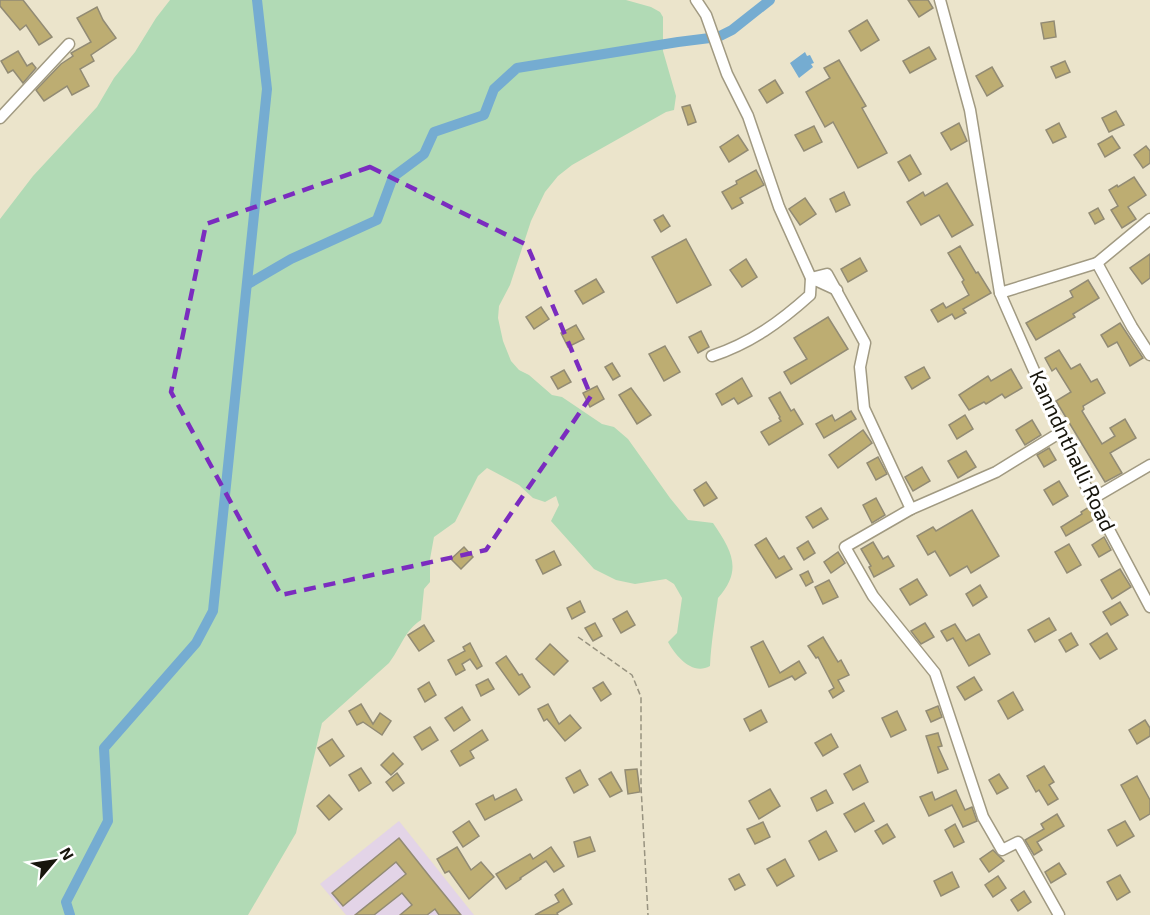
<svg xmlns="http://www.w3.org/2000/svg" width="1150" height="915" viewBox="0 0 1150 915" font-family="'Exo 2',sans-serif">
<rect width="100%" height="100%" fill="#ebe4cb"/>
<path fill="#e3d4e7" d="M 399,821 L 474,915 L 346,915 L 320,884 Z"/>
<path fill="#b1dab5" d="M 170,0 L 626,0 L 651,7 L 660,12 L 663,17 L 663,51 L 676,96 L 674,110 L 666,112 L 572,165 L 558,176 L 545,192 L 531,221 L 510,285 L 499,306 L 498,318 L 503,341 L 511,361 L 519,370 L 529,375 L 552,395 L 562,397 L 602,424 L 614,427 L 628,439 L 670,498 L 688,520 L 713,523 C 732,551 743,570 718,598 C 715,621 711,643 710,666 C 692,676 676,656 668,642 L 677,633 L 682,598 L 674,584 L 666,579 L 635,584 L 616,580 L 594,569 L 551,521 L 559,505 L 556,496 L 545,502 L 533,498 L 519,485 L 487,468 L 478,476 L 455,522 L 434,537 L 430,559 L 430,582 L 424,589 L 421,620 C 405,630 400,649 389,663 L 322,723 L 296,833 L 248,915 L 0,915 L 0,219 L 33,176 L 97,107 L 114,78 L 135,52 L 156,18 Z"/>
<path fill="#75acd1" d="M 805,52 L 807,56 L 810,55 L 814,63 L 811,64 L 813,67 L 799,78 L 790,63 Z"/>
<g fill="none" stroke-linecap="round" stroke-linejoin="round">
<path stroke="#75acd1" stroke-width="3" d="M 690,40 L 706,39"/>
<g stroke="#75acd1" stroke-width="10">
<path d="M 718,37 L 732,30 L 770,0"/>
<path d="M 248,284 L 291,259 L 377,220 L 393,177 L 424,154 L 434,132 L 484,115 L 494,89 L 517,68 L 678,42 L 710,38"/>
<path d="M 70,915 L 66,902 L 108,821 L 104,748 L 196,643 L 213,611 L 267,89 L 257,0"/>
</g>
</g>
<g fill="#bdad72" stroke="#928b74" stroke-width="1.5">
<path d="M 0,0 L 23,0 L 52,37 L 39,45 L 26,25 L 20,30 L 0,6 Z"/>
<path d="M 908,0 L 928,0 L 933,8 L 919,17 Z"/>
<path d="M 97,7 L 103,20 L 116,38 L 91,55 L 94,61 L 80,69 L 89,86 L 72,95 L 67,86 L 44,101 L 36,90 L 61,64 L 73,56 L 71,53 L 91,42 L 77,18 Z"/>
<path d="M 867,20 L 879,40 L 861,51 L 849,31 Z"/>
<path d="M 1054,21 L 1056,37 L 1044,39 L 1041,23 Z"/>
<path d="M 929,47 L 936,59 L 910,73 L 903,61 Z"/>
<path d="M 18,51 L 27,66 L 32,63 L 36,68 L 23,83 L 13,70 L 8,73 L 1,61 Z"/>
<path d="M 839,60 L 866,106 L 862,108 L 887,153 L 858,168 L 833,122 L 825,127 L 806,92 L 830,78 L 824,68 Z"/>
<path d="M 1065,61 L 1070,72 L 1056,78 L 1051,67 Z"/>
<path d="M 992,67 L 1003,86 L 987,96 L 976,76 Z"/>
<path d="M 775,80 L 783,93 L 767,103 L 759,90 Z"/>
<path d="M 690,105 L 696,122 L 688,125 L 682,107 Z"/>
<path d="M 1116,111 L 1124,125 L 1109,132 L 1102,118 Z"/>
<path d="M 959,123 L 967,141 L 951,150 L 941,133 Z"/>
<path d="M 1059,123 L 1066,137 L 1053,143 L 1046,130 Z"/>
<path d="M 814,126 L 822,142 L 804,151 L 795,135 Z"/>
<path d="M 738,135 L 748,150 L 729,162 L 720,147 Z"/>
<path d="M 1112,136 L 1120,148 L 1105,157 L 1098,144 Z"/>
<path d="M 1146,146 L 1150,151 L 1150,163 L 1143,168 L 1134,155 Z"/>
<path d="M 910,155 L 921,174 L 909,181 L 898,162 Z"/>
<path d="M 756,170 L 764,185 L 740,198 L 743,203 L 732,209 L 722,192 L 737,184 L 736,181 Z"/>
<path d="M 1134,177 L 1146,195 L 1128,207 L 1136,219 L 1122,228 L 1111,210 L 1118,206 L 1109,190 L 1117,185 L 1118,187 Z"/>
<path d="M 947,183 L 973,225 L 952,237 L 939,215 L 921,225 L 907,202 L 923,192 L 925,196 Z"/>
<path d="M 844,192 L 850,205 L 836,212 L 830,199 Z"/>
<path d="M 805,198 L 816,214 L 800,225 L 789,209 Z"/>
<path d="M 1098,208 L 1104,219 L 1095,224 L 1089,213 Z"/>
<path d="M 663,215 L 670,226 L 661,232 L 654,220 Z"/>
<path d="M 686,239 L 711,285 L 677,303 L 652,257 Z"/>
<path d="M 960,246 L 976,273 L 978,272 L 991,293 L 963,309 L 966,313 L 955,319 L 952,314 L 938,322 L 931,310 L 943,303 L 946,308 L 969,295 L 962,282 L 964,280 L 948,253 Z"/>
<path d="M 1150,254 L 1150,278 L 1142,284 L 1130,268 Z"/>
<path d="M 860,258 L 867,271 L 848,282 L 841,269 Z"/>
<path d="M 746,259 L 757,277 L 742,287 L 730,270 Z"/>
<path d="M 596,279 L 604,292 L 583,304 L 575,291 Z"/>
<path d="M 1088,280 L 1099,298 L 1073,314 L 1075,317 L 1036,340 L 1026,323 L 1073,297 L 1070,291 Z"/>
<path d="M 541,307 L 549,319 L 534,329 L 526,317 Z"/>
<path d="M 828,317 L 848,349 L 791,384 L 784,372 L 807,359 L 794,338 Z"/>
<path d="M 1120,323 L 1143,358 L 1130,366 L 1117,342 L 1108,347 L 1101,335 Z"/>
<path d="M 576,325 L 584,339 L 568,347 L 561,333 Z"/>
<path d="M 701,331 L 709,347 L 698,353 L 689,337 Z"/>
<path d="M 665,346 L 680,372 L 664,381 L 649,354 Z"/>
<path d="M 1059,350 L 1071,369 L 1080,364 L 1091,382 L 1097,379 L 1105,393 L 1083,406 L 1084,409 L 1082,411 L 1102,444 L 1115,436 L 1110,428 L 1125,419 L 1136,438 L 1110,453 L 1122,473 L 1105,482 L 1056,401 L 1071,392 L 1056,368 L 1052,371 L 1045,358 Z"/>
<path d="M 612,363 L 620,376 L 613,380 L 605,367 Z"/>
<path d="M 924,367 L 930,378 L 912,389 L 905,377 Z"/>
<path d="M 1011,369 L 1022,388 L 1005,398 L 1002,394 L 986,404 L 984,402 L 969,410 L 959,395 L 988,376 L 991,381 Z"/>
<path d="M 564,370 L 571,382 L 558,389 L 551,377 Z"/>
<path d="M 742,378 L 752,396 L 738,404 L 734,398 L 722,405 L 716,394 Z"/>
<path d="M 597,386 L 604,399 L 590,407 L 583,393 Z"/>
<path d="M 631,388 L 651,415 L 637,424 L 619,395 Z"/>
<path d="M 780,392 L 791,411 L 794,409 L 803,424 L 769,445 L 761,432 L 781,421 L 779,418 L 780,417 L 769,398 Z"/>
<path d="M 851,411 L 856,419 L 824,438 L 816,424 L 832,415 L 835,421 Z"/>
<path d="M 965,415 L 973,429 L 957,439 L 949,425 Z"/>
<path d="M 1032,420 L 1041,435 L 1025,445 L 1016,430 Z"/>
<path d="M 863,430 L 872,443 L 838,468 L 829,455 Z"/>
<path d="M 1049,448 L 1056,460 L 1044,467 L 1037,455 Z"/>
<path d="M 966,451 L 976,467 L 958,478 L 948,461 Z"/>
<path d="M 878,457 L 887,474 L 876,480 L 867,463 Z"/>
<path d="M 922,467 L 930,481 L 913,491 L 905,477 Z"/>
<path d="M 1059,481 L 1068,496 L 1053,505 L 1044,490 Z"/>
<path d="M 706,482 L 717,498 L 704,506 L 694,490 Z"/>
<path d="M 876,498 L 885,515 L 872,523 L 863,505 Z"/>
<path d="M 1089,507 L 1095,519 L 1066,536 L 1061,527 L 1082,514 L 1081,512 Z"/>
<path d="M 821,508 L 828,519 L 813,528 L 806,517 Z"/>
<path d="M 972,510 L 999,556 L 971,573 L 967,566 L 950,576 L 935,551 L 928,555 L 917,536 L 933,527 L 936,531 Z"/>
<path d="M 1104,537 L 1111,550 L 1099,557 L 1092,545 Z"/>
<path d="M 766,538 L 779,559 L 784,556 L 792,569 L 776,578 L 755,545 Z"/>
<path d="M 808,541 L 815,553 L 804,560 L 797,548 Z"/>
<path d="M 873,542 L 883,559 L 888,556 L 894,566 L 874,577 L 869,567 L 871,566 L 861,549 Z"/>
<path d="M 1069,544 L 1081,565 L 1067,573 L 1055,552 Z"/>
<path d="M 464,547 L 473,557 L 461,569 L 451,559 Z"/>
<path d="M 554,551 L 561,565 L 543,574 L 536,560 Z"/>
<path d="M 838,552 L 845,563 L 831,573 L 824,562 Z"/>
<path d="M 1120,569 L 1131,587 L 1112,599 L 1101,580 Z"/>
<path d="M 808,571 L 813,582 L 806,586 L 800,575 Z"/>
<path d="M 917,579 L 927,595 L 910,605 L 900,589 Z"/>
<path d="M 829,580 L 838,597 L 823,604 L 815,587 Z"/>
<path d="M 980,585 L 987,597 L 973,606 L 966,594 Z"/>
<path d="M 580,601 L 585,612 L 572,619 L 567,608 Z"/>
<path d="M 1120,602 L 1128,615 L 1111,625 L 1103,612 Z"/>
<path d="M 627,611 L 635,625 L 621,633 L 613,619 Z"/>
<path d="M 1049,618 L 1056,630 L 1035,642 L 1028,630 Z"/>
<path d="M 595,623 L 602,636 L 593,641 L 585,628 Z"/>
<path d="M 925,623 L 934,637 L 921,644 L 911,631 Z"/>
<path d="M 955,624 L 966,641 L 979,634 L 990,654 L 969,666 L 953,638 L 947,641 L 941,631 Z"/>
<path d="M 424,625 L 434,641 L 419,651 L 408,635 Z"/>
<path d="M 1071,633 L 1078,645 L 1066,652 L 1059,640 Z"/>
<path d="M 1107,633 L 1117,649 L 1100,659 L 1090,644 Z"/>
<path d="M 823,637 L 838,662 L 841,660 L 849,675 L 838,680 L 844,691 L 833,698 L 829,691 L 834,688 L 818,657 L 816,658 L 808,646 Z"/>
<path d="M 763,641 L 780,673 L 799,661 L 806,673 L 795,680 L 792,676 L 769,687 L 751,647 Z"/>
<path d="M 470,643 L 482,666 L 477,669 L 470,659 L 462,664 L 465,670 L 456,675 L 448,660 L 465,651 L 463,647 Z"/>
<path d="M 550,644 L 568,661 L 554,675 L 536,659 Z"/>
<path d="M 506,656 L 519,675 L 522,674 L 530,687 L 519,695 L 496,663 Z"/>
<path d="M 974,677 L 982,690 L 965,700 L 957,687 Z"/>
<path d="M 488,679 L 494,689 L 481,696 L 476,685 Z"/>
<path d="M 429,682 L 436,695 L 425,702 L 418,689 Z"/>
<path d="M 603,682 L 611,694 L 601,701 L 593,688 Z"/>
<path d="M 1013,692 L 1023,710 L 1008,719 L 998,701 Z"/>
<path d="M 361,704 L 373,724 L 380,713 L 391,721 L 382,735 L 363,722 L 357,725 L 349,711 Z"/>
<path d="M 548,704 L 559,724 L 570,715 L 581,728 L 565,741 L 547,719 L 544,721 L 538,709 Z"/>
<path d="M 938,706 L 942,717 L 931,722 L 926,711 Z"/>
<path d="M 462,707 L 470,720 L 454,731 L 445,718 Z"/>
<path d="M 761,710 L 767,722 L 750,731 L 744,719 Z"/>
<path d="M 897,711 L 906,730 L 891,737 L 882,718 Z"/>
<path d="M 1145,720 L 1150,728 L 1150,736 L 1137,744 L 1129,730 Z"/>
<path d="M 430,727 L 438,740 L 422,750 L 414,737 Z"/>
<path d="M 482,730 L 488,740 L 470,751 L 474,758 L 460,766 L 451,751 Z"/>
<path d="M 938,733 L 942,746 L 938,747 L 948,769 L 938,773 L 926,736 Z"/>
<path d="M 831,734 L 838,747 L 823,756 L 815,743 Z"/>
<path d="M 332,739 L 344,756 L 330,766 L 318,748 Z"/>
<path d="M 393,753 L 403,764 L 391,775 L 381,765 Z"/>
<path d="M 860,765 L 868,782 L 853,790 L 844,774 Z"/>
<path d="M 1044,766 L 1054,782 L 1049,785 L 1058,799 L 1048,805 L 1039,790 L 1036,792 L 1027,776 Z"/>
<path d="M 361,768 L 371,783 L 359,791 L 349,775 Z"/>
<path d="M 637,769 L 640,792 L 628,794 L 625,770 Z"/>
<path d="M 580,770 L 588,785 L 574,793 L 566,778 Z"/>
<path d="M 611,772 L 622,791 L 610,797 L 599,779 Z"/>
<path d="M 397,773 L 404,783 L 393,791 L 386,782 Z"/>
<path d="M 999,774 L 1008,788 L 997,794 L 989,780 Z"/>
<path d="M 1137,776 L 1150,800 L 1150,814 L 1140,820 L 1121,785 Z"/>
<path d="M 516,789 L 522,800 L 485,820 L 476,804 L 493,795 L 495,800 Z"/>
<path d="M 770,789 L 780,806 L 759,819 L 749,801 Z"/>
<path d="M 826,790 L 833,803 L 817,811 L 811,798 Z"/>
<path d="M 956,790 L 965,810 L 972,807 L 977,821 L 963,827 L 952,805 L 929,816 L 920,797 L 932,792 L 935,800 Z"/>
<path d="M 329,795 L 342,809 L 329,820 L 317,806 Z"/>
<path d="M 864,803 L 874,821 L 855,832 L 844,814 Z"/>
<path d="M 1057,814 L 1064,826 L 1037,842 L 1042,850 L 1034,855 L 1025,840 L 1044,829 L 1041,824 Z"/>
<path d="M 469,821 L 479,836 L 463,847 L 453,832 Z"/>
<path d="M 1125,821 L 1134,836 L 1117,846 L 1108,830 Z"/>
<path d="M 763,822 L 770,837 L 755,844 L 747,829 Z"/>
<path d="M 887,824 L 895,837 L 883,844 L 875,831 Z"/>
<path d="M 955,824 L 964,842 L 954,847 L 945,830 Z"/>
<path d="M 826,831 L 837,851 L 819,860 L 809,841 Z"/>
<path d="M 590,837 L 595,851 L 578,857 L 574,842 Z"/>
<path d="M 399,838 L 430,877 L 461,915 L 439,915 L 435,909 L 427,915 L 400,915 L 412,905 L 402,893 L 374,915 L 355,915 L 406,874 L 396,862 L 343,906 L 332,893 Z"/>
<path d="M 457,847 L 471,870 L 481,862 L 494,877 L 469,899 L 449,871 L 445,873 L 437,859 Z"/>
<path d="M 551,847 L 564,866 L 554,872 L 546,861 L 520,878 L 521,879 L 506,889 L 496,874 L 530,854 L 533,859 Z"/>
<path d="M 993,850 L 1004,861 L 989,872 L 980,859 Z"/>
<path d="M 785,859 L 794,876 L 777,886 L 767,869 Z"/>
<path d="M 1059,863 L 1066,874 L 1051,883 L 1045,872 Z"/>
<path d="M 952,872 L 959,887 L 941,896 L 934,881 Z"/>
<path d="M 739,874 L 745,885 L 735,890 L 729,879 Z"/>
<path d="M 1120,875 L 1130,892 L 1117,900 L 1107,882 Z"/>
<path d="M 998,876 L 1006,888 L 993,897 L 985,885 Z"/>
<path d="M 563,889 L 572,904 L 557,913 L 558,915 L 535,915 L 559,902 L 555,895 Z"/>
<path d="M 1024,891 L 1031,902 L 1018,911 L 1011,900 Z"/>
</g>
<g fill="none" stroke-linecap="round" stroke-linejoin="round">
<defs>
<g id="street">
<path d="M 696,0 L 706,15 L 727,74 L 748,116 L 779,207 L 811,278 L 827,274 L 865,343 L 860,367 L 864,408 L 911,509 L 845,547 L 873,596 L 935,673 L 983,817 L 1002,850 L 1018,842 L 1059,915"/>
<path d="M 940,0 L 970,110 L 1000,293 L 1097,263 L 1132,327 L 1150,355"/>
<path d="M 0,118 L 69,44"/>
<path d="M 1097,263 L 1150,219"/>
<path d="M 1000,293 L 1079,473 L 1150,607"/>
<path d="M 712,356 C 751,343 780,322 810,295 L 811,278 L 837,290"/>
<path d="M 1092,499 L 1150,465"/>
<path d="M 911,509 L 996,472 L 1061,432"/>
</g>
</defs>
<use href="#street" stroke="#a19a82" stroke-width="13"/>
<path stroke="#989380" stroke-width="1.5" stroke-dasharray="6 3" stroke-linecap="butt" d="M 578,637 L 632,675 L 641,697 L 641,786 L 648,915"/>
<use href="#street" stroke="#fff" stroke-width="10"/>
</g>
<path fill="none" stroke="#7b2cbf" stroke-width="4.5" stroke-dasharray="12 8" stroke-linejoin="round" d="M 370,167 L 527,245 L 591,396 L 486,550 L 281,595 L 171,392 L 206,224 Z"/>
<g text-anchor="middle" stroke-width="6" stroke-linejoin="round" paint-order="stroke">
<g font-size="21" fill="#17150c" stroke="#fff">
<text transform="translate(1072 451) rotate(65)" y="7">Kanndnthalli Road</text>
</g>
</g>
<g transform="translate(54 861) rotate(61)" stroke="#ffffff" stroke-width="4.5" paint-order="stroke">
<path d="M0-4.5L10 22L0 15L-10 22Z" fill="#17150c"/>
<text y="-9" font-size="16" font-weight="bold" text-anchor="middle" fill="#17150c">N</text>
</g>
</svg>
